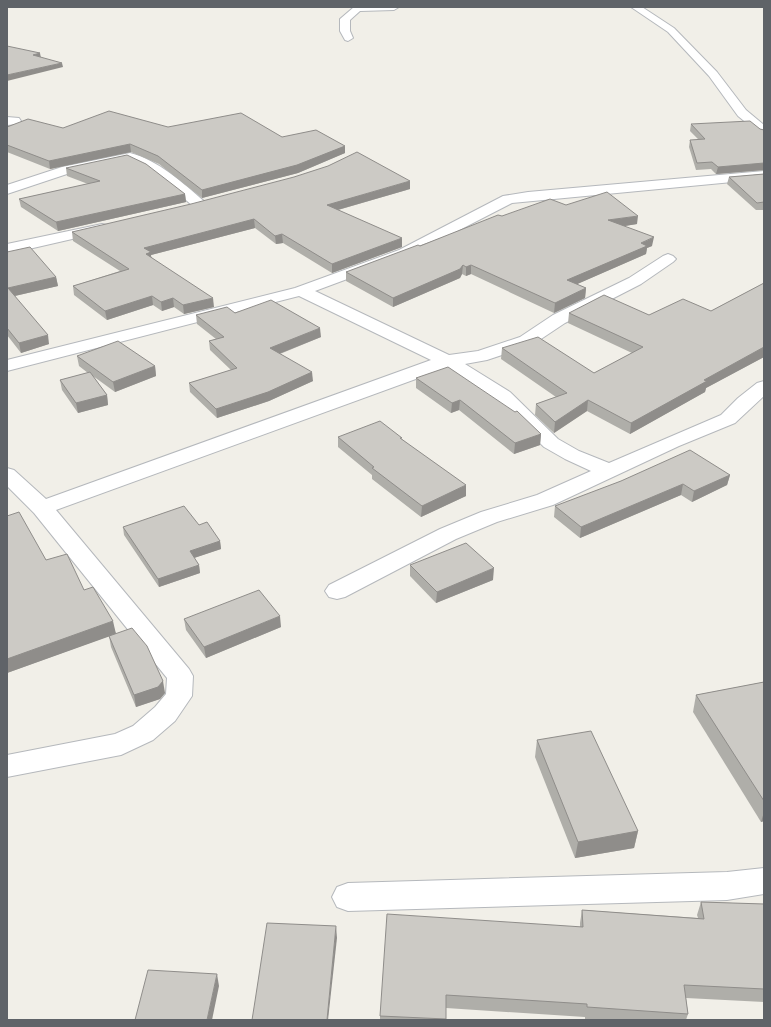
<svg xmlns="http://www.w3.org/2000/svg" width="771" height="1027" viewBox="0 0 771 1027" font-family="'Roboto Condensed',sans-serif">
<rect width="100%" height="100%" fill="#f1efe8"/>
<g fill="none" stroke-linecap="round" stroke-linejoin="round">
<defs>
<g id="minor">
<path d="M 354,7 L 399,7 L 394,10 L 360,11 L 350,20 L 350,31 L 353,38 L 348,41 L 345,40 L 340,31 L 340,19 Z"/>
<path d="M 631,7 L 642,7 L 674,28 L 717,72 L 746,110 L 764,125 L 764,135 L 760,134 L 738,116 L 709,76 L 668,32 Z"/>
<path d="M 7,117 L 19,118 L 21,121 L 19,124 L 7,125 Z"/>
<path d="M 130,153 C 158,160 183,183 205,202 L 207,205 L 205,208 L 200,209 L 195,208 L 178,193 L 148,171 L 128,161 L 70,173 L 7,194 L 7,185 L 62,167 Z"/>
<path d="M 764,171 L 764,179 L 512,203 L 409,256 L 315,291 L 449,355 L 478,351 L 520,337 L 553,315 L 629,278 L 663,256 L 668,254 L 673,256 L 676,259 L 673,262 L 641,284 L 565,323 L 532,345 L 487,360 L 465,364 L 510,392 L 558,439 L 579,451 L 609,463 L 721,415 L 738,398 L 757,383 L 764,381 L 764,396 L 735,423 L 679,446 L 553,505 L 497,522 L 456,539 L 345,597 L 337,599 L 329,597 L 325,591 L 329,585 L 440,529 L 481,512 L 537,495 L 591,471 L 565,459 L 544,447 L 496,400 L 446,368 L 56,510 L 189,669 L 193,676 L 192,696 L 175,721 L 153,740 L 121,755 L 7,777 L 7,755 L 115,734 L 133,726 L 155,707 L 166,694 L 167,678 L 34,513 L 7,486 L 7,468 L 14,470 L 46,499 L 431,360 L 299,296 L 7,371 L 7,360 L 295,288 L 399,250 L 503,196 L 528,192 Z"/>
<path d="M 102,224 L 107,225 L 109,228 L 107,231 L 7,254 L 7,244 Z"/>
<path d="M 764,868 L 764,894 L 727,900 L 348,911 L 337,907 L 332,897 L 337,887 L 348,883 L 727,872 Z"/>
</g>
</defs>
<use href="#minor" stroke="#b5b8bc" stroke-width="2"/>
<use href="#minor" fill="#fff" fill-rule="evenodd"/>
</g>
<g fill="#afaea9">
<path d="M 691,124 L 760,129 L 764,130 L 764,170 L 716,174 L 711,169 L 696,170 L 689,147 L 690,140 L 699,140 L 690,131 Z"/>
<path d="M 7,127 L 63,128 L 168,127 L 282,137 L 345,153 L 298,173 L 202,198 L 159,164 L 131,152 L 50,169 L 7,152 Z"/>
<path d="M 66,168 L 185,194 L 186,202 L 58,231 L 21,207 L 19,199 L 88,184 L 67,176 Z"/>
<path d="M 764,174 L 764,210 L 756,210 L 727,184 L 729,177 Z"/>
<path d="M 410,189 L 338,210 L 402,247 L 332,273 L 283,243 L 276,244 L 255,228 L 151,255 L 151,257 L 214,307 L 184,314 L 174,307 L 162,311 L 153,305 L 107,320 L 74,295 L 73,286 L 120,271 L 73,241 L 72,232 Z"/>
<path d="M 566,205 L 637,224 L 624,226 L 652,246 L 647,248 L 646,254 L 577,284 L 586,288 L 585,298 L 554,313 L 471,274 L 466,276 L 462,274 L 460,278 L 393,307 L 346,281 L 346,272 L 502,216 Z"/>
<path d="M 7,252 L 56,277 L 58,286 L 15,296 L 49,344 L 21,353 L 7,335 Z"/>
<path d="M 764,283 L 764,357 L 706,388 L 705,392 L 630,434 L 587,411 L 554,433 L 535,415 L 536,404 L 556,397 L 501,359 L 502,348 L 594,373 L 632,353 L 568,323 L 569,313 L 649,315 L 711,311 Z"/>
<path d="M 235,313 L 321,337 L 280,354 L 313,381 L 269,401 L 217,418 L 190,392 L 189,383 L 231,370 L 210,350 L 209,341 L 216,339 L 197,324 L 196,315 Z"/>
<path d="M 77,356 L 155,366 L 156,376 L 115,392 L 93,376 L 107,395 L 108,405 L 78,413 L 62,390 L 60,380 L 88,373 L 79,366 Z"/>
<path d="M 416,378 L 541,434 L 540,445 L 514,454 L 459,410 L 451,413 L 416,388 Z"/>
<path d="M 338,437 L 402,439 L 466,496 L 421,517 L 372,479 L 372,475 L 338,447 Z"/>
<path d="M 730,475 L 727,485 L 692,502 L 681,495 L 580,538 L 554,517 L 555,506 Z"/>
<path d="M 7,516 L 46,560 L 84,590 L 116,633 L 165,693 L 160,699 L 136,707 L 111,647 L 109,636 L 7,673 Z"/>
<path d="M 199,525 L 220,541 L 221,549 L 194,558 L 199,565 L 200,573 L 159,587 L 124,535 L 123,527 Z"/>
<path d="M 410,565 L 493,580 L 436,603 L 410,576 Z"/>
<path d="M 184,619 L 281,627 L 206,658 L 186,630 Z"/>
<path d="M 764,682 L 764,821 L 761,822 L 693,712 L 696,695 Z"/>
<path d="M 537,740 L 638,831 L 634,848 L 575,858 L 535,757 Z"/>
<path d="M 701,902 L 764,904 L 764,1002 L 686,998 L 688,1014 L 686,1020 L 592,1020 L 585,1019 L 585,1017 L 446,1008 L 446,1020 L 380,1020 L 380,1016 L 580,927 L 580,923 L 582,910 L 698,918 L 697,915 Z"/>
</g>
<g fill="#8f8d8a">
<path d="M 40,53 L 41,58 L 33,55 Z"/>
<path d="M 62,63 L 63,67 L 7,81 L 7,75 Z"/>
<path d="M 130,144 L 131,152 L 50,169 L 49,161 Z"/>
<path d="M 345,146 L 345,153 L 298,173 L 202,198 L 202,190 Z"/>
<path d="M 764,163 L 764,170 L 716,174 L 718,167 Z"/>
<path d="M 410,181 L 410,189 L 327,213 L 327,205 Z"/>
<path d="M 185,194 L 186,202 L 58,231 L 56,222 Z"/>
<path d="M 638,216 L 637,224 L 607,229 L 608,220 Z"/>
<path d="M 254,219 L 255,228 L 151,255 L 152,261 L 147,262 L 144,248 Z"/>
<path d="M 282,234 L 283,243 L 276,244 L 275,236 Z"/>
<path d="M 654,237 L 652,246 L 647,248 L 646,254 L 566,289 L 567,280 Z"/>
<path d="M 402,238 L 402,247 L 332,273 L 332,264 Z"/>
<path d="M 463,265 L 462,274 L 460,278 L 393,307 L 393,298 Z"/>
<path d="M 471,265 L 471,274 L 466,276 L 466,267 Z"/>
<path d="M 56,277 L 58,286 L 10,297 L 8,288 Z"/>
<path d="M 586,288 L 585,298 L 554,313 L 555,303 Z"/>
<path d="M 152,296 L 153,305 L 107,320 L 105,311 Z"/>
<path d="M 173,298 L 174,307 L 162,311 L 161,302 Z"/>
<path d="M 213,298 L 214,307 L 184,314 L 183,305 Z"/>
<path d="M 320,328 L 321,337 L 271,357 L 270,348 Z"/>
<path d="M 48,335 L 49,344 L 21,353 L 19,343 Z"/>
<path d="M 764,347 L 764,357 L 706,388 L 705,392 L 630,434 L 631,423 L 704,380 Z"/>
<path d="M 155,366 L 156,376 L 115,392 L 113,382 Z"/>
<path d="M 312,372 L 313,381 L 269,401 L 217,418 L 216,409 Z"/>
<path d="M 107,395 L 108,405 L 78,413 L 76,403 Z"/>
<path d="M 460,400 L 459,410 L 451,413 L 452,403 Z"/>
<path d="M 588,400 L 587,411 L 554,433 L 555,422 Z"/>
<path d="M 541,434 L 540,445 L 514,454 L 515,443 Z"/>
<path d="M 730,475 L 727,485 L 692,502 L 694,491 Z"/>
<path d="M 683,484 L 681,495 L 580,538 L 581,527 Z"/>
<path d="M 466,485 L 466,496 L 421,517 L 422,506 Z"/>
<path d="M 220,541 L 221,549 L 191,559 L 190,551 Z"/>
<path d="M 199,565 L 200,573 L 159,587 L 158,579 Z"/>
<path d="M 494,568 L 493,580 L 436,603 L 437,592 Z"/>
<path d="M 280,616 L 281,627 L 206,658 L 204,647 Z"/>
<path d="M 113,621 L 116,634 L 7,673 L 7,659 Z"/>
<path d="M 163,681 L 165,693 L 160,699 L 136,707 L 134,695 Z"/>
<path d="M 764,812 L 764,821 L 761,822 Z"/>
<path d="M 638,831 L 634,848 L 575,858 L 578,842 Z"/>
<path d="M 336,926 L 337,938 L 328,1020 L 327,1020 Z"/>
<path d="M 217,974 L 219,986 L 212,1020 L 207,1020 Z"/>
</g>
<g fill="#cccac5" stroke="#8f8d8a">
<path d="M 7,46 L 40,53 L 33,55 L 62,63 L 7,75 Z"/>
<path d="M 109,111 L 168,127 L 241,113 L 282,137 L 316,130 L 345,146 L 297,165 L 202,190 L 158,156 L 130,144 L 49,161 L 7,145 L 7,127 L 28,119 L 63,128 Z"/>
<path d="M 750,121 L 760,129 L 764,130 L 764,163 L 718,167 L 712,162 L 697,163 L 690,140 L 705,139 L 691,124 Z"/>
<path d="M 357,152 L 410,181 L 327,205 L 402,238 L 332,264 L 282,234 L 275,236 L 254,219 L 144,248 L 151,252 L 146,254 L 213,298 L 183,305 L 173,298 L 161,302 L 152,296 L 105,311 L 73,286 L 129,269 L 72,232 L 191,204 L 294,177 L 328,166 Z"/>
<path d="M 127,155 L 146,164 L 185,194 L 56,222 L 19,199 L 100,181 L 66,168 Z"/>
<path d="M 764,174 L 764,202 L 757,203 L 729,177 Z"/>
<path d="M 607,192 L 638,216 L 608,220 L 654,237 L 641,243 L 647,246 L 567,280 L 586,288 L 555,303 L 471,265 L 466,267 L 463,265 L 460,269 L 393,298 L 346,272 L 418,245 L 420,246 L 498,215 L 502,216 L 550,199 L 566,205 Z"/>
<path d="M 30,247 L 56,277 L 8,288 L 48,335 L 19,343 L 7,328 L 7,252 Z"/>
<path d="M 764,283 L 764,347 L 704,380 L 707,381 L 631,423 L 588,400 L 555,422 L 536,404 L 567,393 L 502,348 L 538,337 L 594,373 L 643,347 L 569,313 L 604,295 L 649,315 L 683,299 L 711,311 Z"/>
<path d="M 271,300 L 320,328 L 270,348 L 312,372 L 268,392 L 216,409 L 189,383 L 237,368 L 209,341 L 224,337 L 196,315 L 227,307 L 235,313 Z"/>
<path d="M 118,341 L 155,366 L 113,382 L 77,356 Z"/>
<path d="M 448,367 L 515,412 L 517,411 L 541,434 L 515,443 L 460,400 L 452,403 L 416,378 Z"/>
<path d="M 90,372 L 107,395 L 76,403 L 60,380 Z"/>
<path d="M 380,421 L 402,438 L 400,438 L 466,485 L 422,506 L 372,468 L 374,467 L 338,437 Z"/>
<path d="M 690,450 L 730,475 L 694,491 L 683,484 L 581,527 L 555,506 L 621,481 Z"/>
<path d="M 184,506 L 199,525 L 207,522 L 220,541 L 190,551 L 199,565 L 158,579 L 123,527 Z"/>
<path d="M 19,512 L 46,560 L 67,554 L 84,590 L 93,587 L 113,621 L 7,659 L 7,516 Z"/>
<path d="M 466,543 L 494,568 L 437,592 L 410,565 Z"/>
<path d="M 259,590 L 280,616 L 204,647 L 184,619 Z"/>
<path d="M 132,628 L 147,646 L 163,681 L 158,687 L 134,695 L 109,636 Z"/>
<path d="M 764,682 L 764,801 L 696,695 Z"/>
<path d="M 591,731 L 638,831 L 578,842 L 537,740 Z"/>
<path d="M 701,902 L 764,904 L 764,989 L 684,985 L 688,1014 L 587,1007 L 587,1004 L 446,995 L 446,1019 L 380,1016 L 387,914 L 583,927 L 582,910 L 704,919 Z"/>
<path d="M 267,923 L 336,926 L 327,1020 L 252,1020 L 255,1001 Z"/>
<path d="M 148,970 L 217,974 L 207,1020 L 135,1020 Z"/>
</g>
<rect width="771" height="1027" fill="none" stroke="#5f6368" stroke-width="16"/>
</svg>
